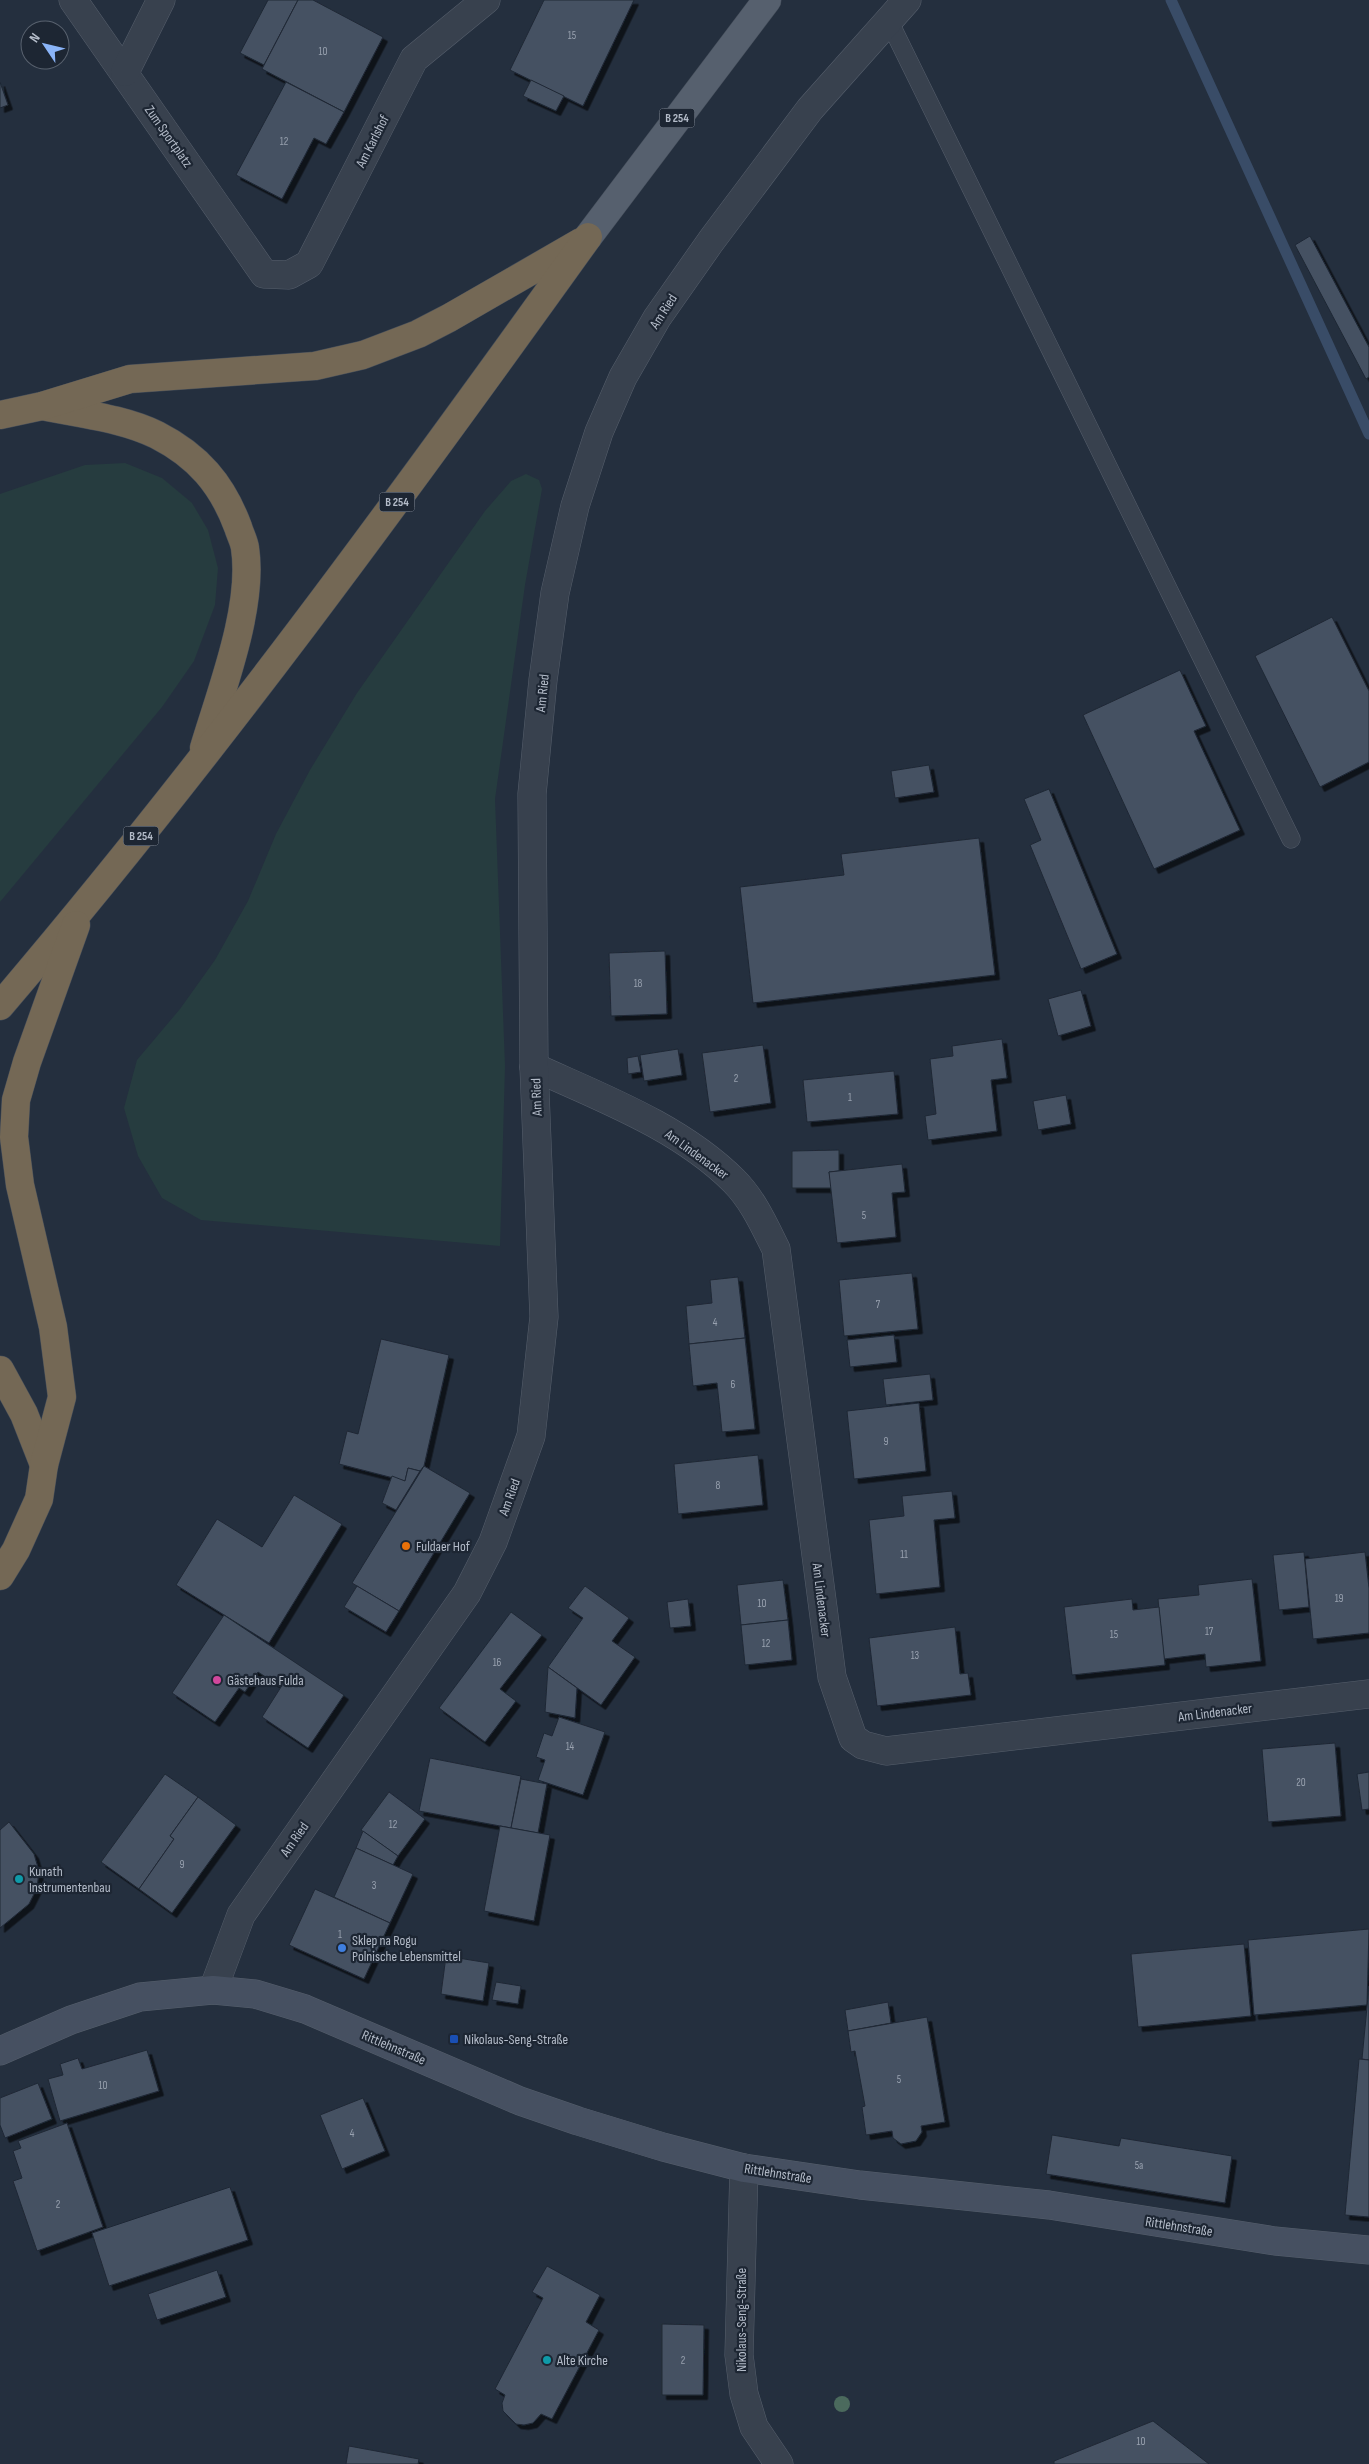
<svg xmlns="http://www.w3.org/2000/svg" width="1369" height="2464" viewBox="0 0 1369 2464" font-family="'Sofia Sans Condensed',sans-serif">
<defs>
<filter id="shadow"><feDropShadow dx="4.5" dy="4.5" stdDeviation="0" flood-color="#0009"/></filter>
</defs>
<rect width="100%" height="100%" fill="#242f3e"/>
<g fill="#263c3f">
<path d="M 125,463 L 162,478 L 192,503 L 208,530 L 218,568 L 215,605 L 194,661 L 162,707 L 0,902 L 0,494 L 85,465 Z"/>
<path d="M 526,474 L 539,480 L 542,489 L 525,585 L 495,799 L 505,1066 L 500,1246 L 201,1220 L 162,1198 L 138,1156 L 124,1108 L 137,1060 L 180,1009 L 215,960 L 248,901 L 276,834 L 310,770 L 357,693 L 485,511 L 511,481 Z"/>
</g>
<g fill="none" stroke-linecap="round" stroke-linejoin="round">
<path stroke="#394c67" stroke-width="11" d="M 1171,0 L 1369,434"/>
</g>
<g fill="#455162" stroke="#1f2835" filter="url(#shadow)">
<path d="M 268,0 L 298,0 L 264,65 L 240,53 Z"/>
<path d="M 298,0 L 313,0 L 383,37 L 344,112 L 262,69 Z"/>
<path d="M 544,0 L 634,0 L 583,106 L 510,70 Z"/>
<path d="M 531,80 L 564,96 L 556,111 L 523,96 Z"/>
<path d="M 0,82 L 8,105 L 0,108 Z"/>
<path d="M 286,82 L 344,112 L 326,144 L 314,138 L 282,199 L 236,175 Z"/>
<path d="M 1310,236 L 1369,347 L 1369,377 L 1366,379 L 1295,245 Z"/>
<path d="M 1332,617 L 1369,691 L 1369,762 L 1320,787 L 1255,656 Z"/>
<path d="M 1180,670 L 1206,726 L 1194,731 L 1240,830 L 1154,869 L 1083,715 Z"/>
<path d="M 929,765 L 934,792 L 895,798 L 891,771 Z"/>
<path d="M 1049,789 L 1117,954 L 1081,969 L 1030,845 L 1041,840 L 1024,799 Z"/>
<path d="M 979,838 L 995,975 L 753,1003 L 740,887 L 844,875 L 841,854 Z"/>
<path d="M 665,951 L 667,1014 L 611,1016 L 609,953 Z"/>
<path d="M 1081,990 L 1091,1026 L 1058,1036 L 1048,999 Z"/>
<path d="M 1002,1039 L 1007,1078 L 991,1080 L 997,1131 L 928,1140 L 925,1116 L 936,1114 L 930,1059 L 953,1056 L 952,1046 Z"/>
<path d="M 763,1045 L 771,1103 L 710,1112 L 702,1053 Z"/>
<path d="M 678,1049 L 682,1075 L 644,1081 L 640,1055 Z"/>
<path d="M 638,1056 L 641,1072 L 628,1074 L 627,1058 Z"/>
<path d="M 894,1071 L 898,1114 L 807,1122 L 803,1080 Z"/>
<path d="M 1066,1095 L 1071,1124 L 1038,1130 L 1033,1101 Z"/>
<path d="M 839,1150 L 839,1171 L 829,1172 L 832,1188 L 792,1188 L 792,1151 Z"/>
<path d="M 902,1164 L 905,1192 L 892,1193 L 896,1237 L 837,1243 L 829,1172 Z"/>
<path d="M 912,1273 L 918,1329 L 844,1336 L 839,1280 Z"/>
<path d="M 738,1277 L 745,1338 L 689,1344 L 686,1306 L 712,1303 L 710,1280 Z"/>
<path d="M 894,1335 L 897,1362 L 850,1367 L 847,1340 Z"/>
<path d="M 745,1338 L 755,1429 L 722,1432 L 717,1383 L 693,1386 L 689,1344 Z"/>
<path d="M 381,1339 L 449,1355 L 424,1466 L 420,1471 L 408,1468 L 405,1481 L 339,1464 L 347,1431 L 358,1434 Z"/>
<path d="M 930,1374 L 933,1400 L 886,1405 L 883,1379 Z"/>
<path d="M 919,1403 L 926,1471 L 854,1479 L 847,1411 Z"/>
<path d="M 758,1455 L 763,1505 L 678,1514 L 674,1464 Z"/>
<path d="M 424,1466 L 470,1493 L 399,1611 L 352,1583 Z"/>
<path d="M 408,1468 L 420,1471 L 396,1510 L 382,1503 L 392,1476 L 405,1481 Z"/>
<path d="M 952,1491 L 955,1518 L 934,1520 L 940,1587 L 876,1594 L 869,1520 L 904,1516 L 902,1496 Z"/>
<path d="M 294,1495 L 342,1524 L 269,1643 L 176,1585 L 217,1519 L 262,1547 Z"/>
<path d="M 1304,1552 L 1309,1607 L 1279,1610 L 1273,1555 Z"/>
<path d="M 1365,1552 L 1369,1588 L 1369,1633 L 1313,1639 L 1305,1559 Z"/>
<path d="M 1252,1579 L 1261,1661 L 1206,1667 L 1205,1654 L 1164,1659 L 1158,1599 L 1199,1595 L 1198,1585 Z"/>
<path d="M 783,1580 L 788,1620 L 741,1625 L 737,1585 Z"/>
<path d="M 357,1586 L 399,1611 L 386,1632 L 344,1607 Z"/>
<path d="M 585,1586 L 629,1618 L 612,1641 L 635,1657 L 601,1705 L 548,1667 L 583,1618 L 568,1608 Z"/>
<path d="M 688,1599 L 691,1626 L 670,1628 L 667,1602 Z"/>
<path d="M 1132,1599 L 1133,1610 L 1159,1607 L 1165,1665 L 1072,1675 L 1064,1607 Z"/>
<path d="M 511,1612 L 542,1635 L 500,1689 L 516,1701 L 485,1742 L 439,1708 Z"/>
<path d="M 224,1615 L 344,1695 L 308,1748 L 262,1717 L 281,1687 L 258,1672 L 245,1692 L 239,1688 L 215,1722 L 172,1693 Z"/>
<path d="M 788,1620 L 792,1660 L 745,1665 L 741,1625 Z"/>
<path d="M 955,1627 L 960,1674 L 968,1673 L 971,1695 L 877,1706 L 869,1638 Z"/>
<path d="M 548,1667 L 577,1688 L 575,1718 L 545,1712 Z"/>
<path d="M 559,1717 L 605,1732 L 583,1795 L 538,1780 L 545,1760 L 536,1757 L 544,1733 L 552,1736 Z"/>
<path d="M 1335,1743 L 1341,1816 L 1268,1822 L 1262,1749 Z"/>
<path d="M 430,1758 L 521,1776 L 511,1828 L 419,1811 Z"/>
<path d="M 1369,1772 L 1369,1809 L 1362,1810 L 1357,1774 Z"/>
<path d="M 165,1774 L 198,1797 L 170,1836 L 174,1839 L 139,1889 L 101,1862 Z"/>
<path d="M 521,1779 L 547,1784 L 538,1833 L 511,1828 Z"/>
<path d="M 389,1792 L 425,1819 L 398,1856 L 361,1830 Z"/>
<path d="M 198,1797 L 236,1825 L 172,1913 L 139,1889 L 174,1839 L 170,1836 Z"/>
<path d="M 9,1822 L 34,1854 L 39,1871 L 37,1888 L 29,1904 L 0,1928 L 0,1830 Z"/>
<path d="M 500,1826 L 550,1835 L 534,1921 L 484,1911 Z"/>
<path d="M 363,1831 L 398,1856 L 393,1865 L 356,1848 Z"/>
<path d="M 356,1848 L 413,1874 L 390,1923 L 334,1897 Z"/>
<path d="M 315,1889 L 390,1923 L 364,1979 L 289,1945 Z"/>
<path d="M 1369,1929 L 1367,2005 L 1254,2015 L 1248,1940 Z"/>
<path d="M 1244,1944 L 1251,2016 L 1138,2027 L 1131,1954 Z"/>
<path d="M 446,1956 L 489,1963 L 483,2001 L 441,1994 Z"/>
<path d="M 496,1982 L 521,1986 L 518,2004 L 492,2000 Z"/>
<path d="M 1369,1986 L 1369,2060 L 1362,2059 Z"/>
<path d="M 888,2002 L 891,2023 L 848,2031 L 845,2010 Z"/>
<path d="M 927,2017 L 945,2122 L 921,2126 L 922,2132 L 916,2141 L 901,2144 L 893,2138 L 892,2131 L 866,2135 L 862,2107 L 865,2106 L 855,2051 L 851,2052 L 848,2031 Z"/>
<path d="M 147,2050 L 159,2091 L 60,2121 L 48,2079 L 63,2075 L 60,2064 L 78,2058 L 82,2069 Z"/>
<path d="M 1359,2059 L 1369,2060 L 1369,2217 L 1345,2215 Z"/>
<path d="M 38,2083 L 52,2119 L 5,2138 L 0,2125 L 0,2098 Z"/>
<path d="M 363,2098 L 385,2151 L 342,2169 L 320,2115 Z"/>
<path d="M 67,2123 L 103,2227 L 37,2251 L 13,2181 L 22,2178 L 13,2151 L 21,2148 L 18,2141 Z"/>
<path d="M 1052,2135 L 1119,2146 L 1121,2138 L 1232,2156 L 1225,2203 L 1046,2174 Z"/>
<path d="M 230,2187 L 248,2240 L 109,2286 L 92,2233 Z"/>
<path d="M 547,2266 L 600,2295 L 586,2322 L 599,2330 L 552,2419 L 541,2414 L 533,2423 L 524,2425 L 516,2424 L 503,2411 L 502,2403 L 505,2395 L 495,2389 L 543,2298 L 532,2292 Z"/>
<path d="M 217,2270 L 226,2297 L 157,2320 L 148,2294 Z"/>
<path d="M 662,2324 L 704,2325 L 703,2395 L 662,2395 Z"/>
<path d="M 1153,2421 L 1209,2464 L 1054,2464 L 1054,2461 Z"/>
<path d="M 349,2446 L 419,2459 L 418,2464 L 346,2464 Z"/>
</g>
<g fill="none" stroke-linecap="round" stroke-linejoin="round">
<defs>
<path id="lane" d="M 889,21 L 1291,839"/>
<g id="street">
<path d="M 73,0 L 264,274 L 289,275 L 309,264 L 414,59 L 486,0"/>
<path d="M 125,72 L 161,0"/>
<path d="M 534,1067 C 602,1098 680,1127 734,1181 C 753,1200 764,1225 776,1249 L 832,1677 L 853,1738 L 863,1745 L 886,1751 L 1369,1694"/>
<path d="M 213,1990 L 241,1915 L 467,1593 L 493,1542 L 531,1436 L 544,1317 L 534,1067 L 532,794 L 543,680 L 555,593 L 575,506 L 599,432 L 623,377 L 657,318 L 711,241 L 810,109 L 907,0"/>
<path d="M 744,2168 L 739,2355 L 744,2394 L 754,2427 L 779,2464"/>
</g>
<path id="secondary" d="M 0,2051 L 71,2020 L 140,1997 L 213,1990 L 255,1994 L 305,2009 L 520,2101 L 578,2121 L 663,2147 L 744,2168 L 860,2185 L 1049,2205 L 1275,2241 L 1369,2250"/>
<path id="primary" d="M 588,237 L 767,0"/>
<g id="highway">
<path d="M 43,406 C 80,414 123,418 157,435 C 198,456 222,484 238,527 C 240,534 244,541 245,548 C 254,607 221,691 204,748"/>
<path d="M 0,415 L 42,406 L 130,379 L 315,366 L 363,355 L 418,334 L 449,318 L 581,242"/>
<path d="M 0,1006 C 210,760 400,499 588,237"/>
<path d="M 0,1370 L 24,1414 L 44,1465"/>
<path d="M 0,1576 L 16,1550 L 39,1499 L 44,1465 L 62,1397 L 53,1327 L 20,1185 L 14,1137 L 16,1100 L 27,1062 L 76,925"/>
</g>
</defs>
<use href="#lane" stroke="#565f6c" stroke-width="19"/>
<use href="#street" stroke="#565f6c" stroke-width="29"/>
<use href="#secondary" stroke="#565f6c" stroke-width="29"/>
<use href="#primary" stroke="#414a57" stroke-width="29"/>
<use href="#highway" stroke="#434c59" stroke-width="29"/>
<use href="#lane" stroke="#38414e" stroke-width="18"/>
<use href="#street" stroke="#38414e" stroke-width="28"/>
<use href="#secondary" stroke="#465061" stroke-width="28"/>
<use href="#primary" stroke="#56606e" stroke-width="28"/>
<use href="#highway" stroke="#746855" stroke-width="28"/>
</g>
<circle fill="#4b6a5d" cx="842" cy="2404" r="8"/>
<circle fill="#e8710a" stroke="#1d2633" stroke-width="2" cx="406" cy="1546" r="5"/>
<circle fill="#d1479c" stroke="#1d2633" stroke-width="2" cx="217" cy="1680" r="5"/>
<g fill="#0f9aa8" stroke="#1d2633" stroke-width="2">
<circle cx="19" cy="1879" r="5"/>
<circle cx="547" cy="2360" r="5"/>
</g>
<circle fill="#3f7fe0" stroke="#1d2633" stroke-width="2" cx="342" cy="1948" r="5"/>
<rect fill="#1a4fb4" stroke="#1d2633" stroke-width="2" x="449" y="2034" width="10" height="10" rx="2.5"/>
<g text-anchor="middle" stroke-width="4.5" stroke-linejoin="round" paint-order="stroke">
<g font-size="11" fill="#98a1af">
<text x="572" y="39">15</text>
<text x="323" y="55">10</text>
<text x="284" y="145">12</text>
<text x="638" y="987">18</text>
<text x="736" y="1082">2</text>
<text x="850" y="1101">1</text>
<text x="864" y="1219">5</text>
<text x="878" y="1308">7</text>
<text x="715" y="1326">4</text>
<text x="733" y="1388">6</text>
<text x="886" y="1445">9</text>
<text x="718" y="1489">8</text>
<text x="904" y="1558">11</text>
<text x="1339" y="1602">19</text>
<text x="762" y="1607">10</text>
<text x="1209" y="1635">17</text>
<text x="1114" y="1638">15</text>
<text x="766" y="1647">12</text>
<text x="915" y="1659">13</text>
<text x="497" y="1666">16</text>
<text x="570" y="1750">14</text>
<text x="1301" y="1786">20</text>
<text x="393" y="1828">12</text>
<text x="182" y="1868">9</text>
<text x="374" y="1889">3</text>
<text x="340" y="1938">1</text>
<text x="899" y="2083">5</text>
<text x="103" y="2089">10</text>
<text x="352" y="2137">4</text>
<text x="1139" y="2169">5a</text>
<text x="58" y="2208">2</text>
<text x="683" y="2364">2</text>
<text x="1141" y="2445">10</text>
</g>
<g fill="#1d2633" stroke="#878f9c" stroke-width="1">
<rect x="659.5" y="108.5" width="35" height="19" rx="4"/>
<rect x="379.5" y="492.5" width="35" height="19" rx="4"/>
<rect x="123.5" y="826.5" width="35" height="19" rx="4"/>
</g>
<g font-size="12" font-weight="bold" fill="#b4bcc9">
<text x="677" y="122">B 254</text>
<text x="397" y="506">B 254</text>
<text x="141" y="840">B 254</text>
</g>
<g font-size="14" fill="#b4bcc9" stroke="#1d2633">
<text transform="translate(169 136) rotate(55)" y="5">Zum Sportplatz</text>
<text transform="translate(372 141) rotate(-63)" y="5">Am Karlshof</text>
<text transform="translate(663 311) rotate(-57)" y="5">Am Ried</text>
<text transform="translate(542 693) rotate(-84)" y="5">Am Ried</text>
<text transform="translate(536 1097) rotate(-92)" y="5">Am Ried</text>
<text transform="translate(697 1154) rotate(36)" y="5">Am Lindenacker</text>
<text transform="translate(509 1497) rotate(-70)" y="5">Am Ried</text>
<text transform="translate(822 1600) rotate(83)" y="5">Am Lindenacker</text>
<text transform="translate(1215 1712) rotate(-7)" y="5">Am Lindenacker</text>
<text transform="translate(294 1839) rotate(-55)" y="5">Am Ried</text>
<text transform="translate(394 2047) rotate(23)" y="5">Rittlehnstraße</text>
<text transform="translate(778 2173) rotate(9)" y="5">Rittlehnstraße</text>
<text transform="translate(1179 2226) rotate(9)" y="5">Rittlehnstraße</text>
<text transform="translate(741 2320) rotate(-90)" y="5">Nikolaus-Seng-Straße</text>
</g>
<g font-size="14" fill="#b4bcc9" stroke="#1d2633" text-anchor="start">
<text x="416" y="1551">Fuldaer Hof</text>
<text x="227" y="1685">Gästehaus Fulda</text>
<text x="29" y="1876">Kunath<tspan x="29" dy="16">Instrumentenbau</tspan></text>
<text x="352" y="1945">Sklep na Rogu<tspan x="352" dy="16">Polnische Lebensmittel</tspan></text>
<text x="464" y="2044">Nikolaus-Seng-Straße</text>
<text x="557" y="2365">Alte Kirche</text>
</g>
</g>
<g transform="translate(45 45) rotate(305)"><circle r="24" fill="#1d2633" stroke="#59626f"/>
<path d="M0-4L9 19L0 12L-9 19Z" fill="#8ab4f8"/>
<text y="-8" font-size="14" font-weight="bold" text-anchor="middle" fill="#b4bcc9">N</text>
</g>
</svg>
